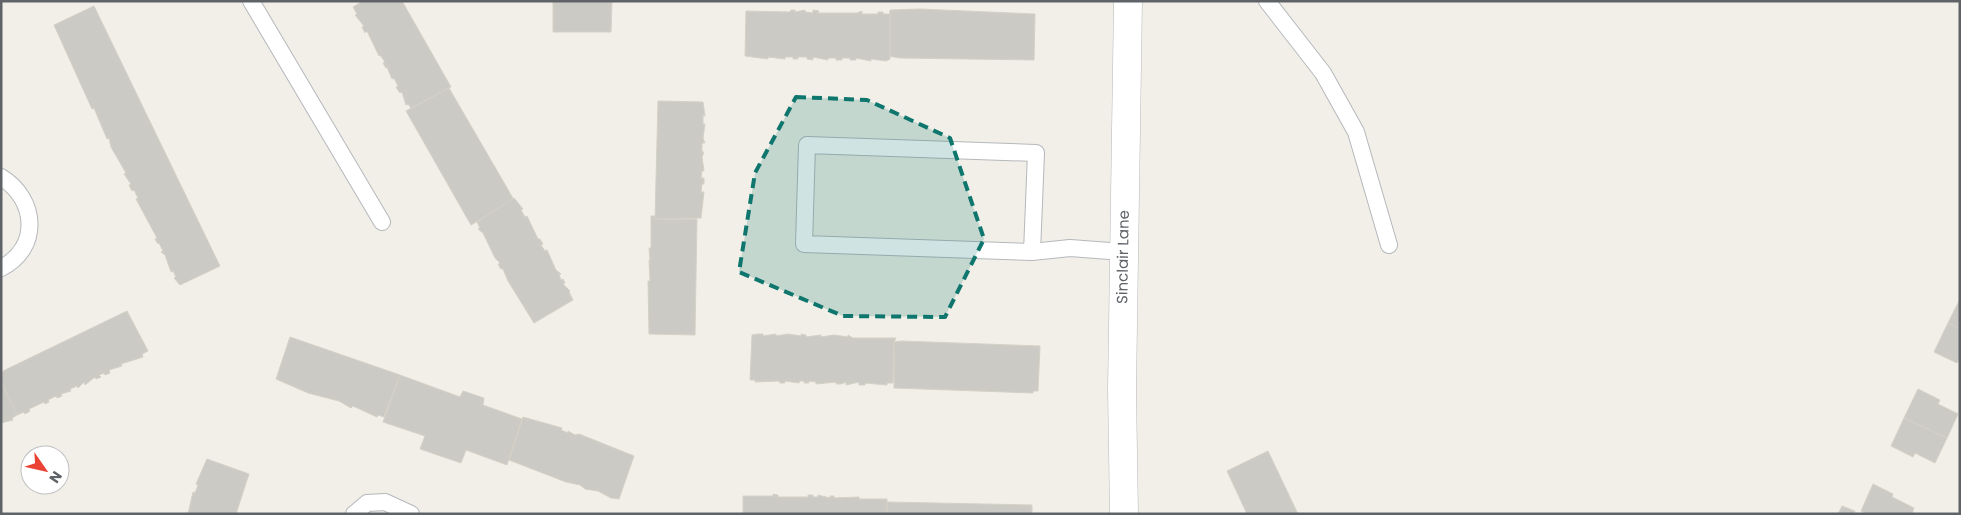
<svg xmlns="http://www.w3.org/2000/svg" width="1961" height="515" viewBox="0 0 1961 515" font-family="Poppins,sans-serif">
<rect width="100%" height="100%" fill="#f1efe8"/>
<g fill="#cccac5" stroke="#d6d1c6">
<path d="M 363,1 L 402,1 L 451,87 L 411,108 L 408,104 L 406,105 L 402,92 L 400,93 L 396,87 L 398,86 L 394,78 L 392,79 L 387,67 L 386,68 L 383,63 L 385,62 L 380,55 L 379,56 L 367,31 L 365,33 L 362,27 L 364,26 L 355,15 L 357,14 L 353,7 Z"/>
<path d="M 553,1 L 612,1 L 611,32 L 553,32 Z"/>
<path d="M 94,6 L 220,266 L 180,285 L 174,278 L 176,277 L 173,271 L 171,272 L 165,255 L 161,252 L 163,251 L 159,243 L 158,244 L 155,239 L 157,238 L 136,199 L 138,198 L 134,190 L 132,191 L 129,185 L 131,184 L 124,174 L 126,173 L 111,147 L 109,138 L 107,139 L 94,108 L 92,109 L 54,25 Z"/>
<path d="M 920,9 L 1035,14 L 1034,60 L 900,58 L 888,56 L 890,10 Z"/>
<path d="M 791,10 L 795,10 L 795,12 L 805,10 L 805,12 L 813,13 L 813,10 L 819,11 L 818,13 L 857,13 L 862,11 L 862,14 L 878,14 L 878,12 L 883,12 L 883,14 L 890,14 L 890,59 L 886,61 L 871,59 L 871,61 L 856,58 L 856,60 L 850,60 L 850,58 L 842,58 L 842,60 L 836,60 L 836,58 L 828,58 L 828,60 L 813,57 L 813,60 L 807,59 L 807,57 L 798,57 L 798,59 L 793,59 L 793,57 L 785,57 L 785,59 L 768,57 L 768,59 L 745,56 L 746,11 L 790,12 Z"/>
<path d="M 449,88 L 514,200 L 471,225 L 406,111 Z"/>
<path d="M 658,101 L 703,102 L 705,116 L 703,115 L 703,124 L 705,124 L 703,138 L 705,143 L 702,143 L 702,152 L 704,152 L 702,157 L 704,171 L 702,171 L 701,178 L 704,178 L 704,184 L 702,184 L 701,192 L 704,192 L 701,218 L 655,219 Z"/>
<path d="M 514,198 L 523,209 L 521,210 L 525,217 L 527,216 L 538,239 L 540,239 L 543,244 L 541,245 L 545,251 L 547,250 L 556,270 L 561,274 L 559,275 L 561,280 L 563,279 L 565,283 L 563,284 L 570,291 L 569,292 L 573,300 L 534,323 L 508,281 L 503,269 L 501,269 L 498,264 L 500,263 L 495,258 L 483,233 L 478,229 L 480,228 L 477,222 Z"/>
<path d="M 651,216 L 655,216 L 655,219 L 697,219 L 695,335 L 649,334 L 648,281 L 650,281 L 649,260 L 650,260 L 649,248 L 651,248 Z"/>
<path d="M 1960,299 L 1960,329 L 1948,323 Z"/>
<path d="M 127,311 L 148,351 L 142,354 L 143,357 L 121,364 L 122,366 L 109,370 L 110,373 L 105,375 L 104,373 L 99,375 L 101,377 L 96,379 L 95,377 L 85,385 L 84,382 L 78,388 L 77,386 L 70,389 L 71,391 L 61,394 L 62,396 L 57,398 L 56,396 L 48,400 L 49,402 L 45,404 L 44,402 L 29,409 L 30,411 L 25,414 L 24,412 L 17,415 L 1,382 L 3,371 Z"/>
<path d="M 1948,323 L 1960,329 L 1960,359 L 1957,363 L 1934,352 Z"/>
<path d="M 758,334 L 763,334 L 763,336 L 776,334 L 776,336 L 788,334 L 801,336 L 801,334 L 806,335 L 806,337 L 821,335 L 821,337 L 834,335 L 848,337 L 848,335 L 853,338 L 896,338 L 894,342 L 893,383 L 887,383 L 887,385 L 865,383 L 865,385 L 859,385 L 859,382 L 846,385 L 846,382 L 841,384 L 836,384 L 836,382 L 816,384 L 816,382 L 809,381 L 809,383 L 804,383 L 804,381 L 800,381 L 799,383 L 785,381 L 785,383 L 780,383 L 779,381 L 755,382 L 755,380 L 750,380 L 752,335 Z"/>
<path d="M 290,337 L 400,375 L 384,417 L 378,415 L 377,417 L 353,406 L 351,408 L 339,401 L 308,393 L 276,379 Z"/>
<path d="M 901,341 L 1040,346 L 1038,391 L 1033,391 L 1033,393 L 894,388 L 894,342 Z"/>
<path d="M 400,375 L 460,397 L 463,391 L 484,398 L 483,405 L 522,419 L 507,465 L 466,450 L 461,463 L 420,449 L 425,436 L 383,422 Z"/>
<path d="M 1,382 L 17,415 L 12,418 L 13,420 L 1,423 Z"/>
<path d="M 1918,389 L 1940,400 L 1938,404 L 1958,414 L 1947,438 L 1904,418 Z"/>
<path d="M 523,417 L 562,428 L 561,430 L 568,433 L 568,431 L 575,435 L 579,434 L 634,456 L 619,499 L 611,498 L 598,491 L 585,489 L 580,485 L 566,482 L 509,460 Z"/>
<path d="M 1904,418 L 1947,438 L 1935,463 L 1915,453 L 1913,457 L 1891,446 Z"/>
<path d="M 1268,451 L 1298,514 L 1247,514 L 1227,471 Z"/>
<path d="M 207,459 L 249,474 L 236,514 L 188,514 L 193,492 L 195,493 L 198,485 L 196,484 Z"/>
<path d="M 1873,484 L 1893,494 L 1892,497 L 1914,508 L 1912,514 L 1867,514 L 1861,511 Z"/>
<path d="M 773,494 L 778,495 L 778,497 L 808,497 L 808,495 L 813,495 L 813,497 L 818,497 L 818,495 L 830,498 L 830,496 L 834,496 L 834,498 L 859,497 L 859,499 L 887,499 L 887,514 L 743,514 L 743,496 L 773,496 Z"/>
<path d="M 887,502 L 1032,505 L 1032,514 L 887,514 Z"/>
<path d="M 1842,506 L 1855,511 L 1854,514 L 1838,514 Z"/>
</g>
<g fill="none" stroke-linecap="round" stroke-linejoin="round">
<defs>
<g id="service">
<path d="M 251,1 L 382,222"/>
<path d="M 1267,1 L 1323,73 L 1356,132 L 1389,245"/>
<path d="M 807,145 L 1036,153 L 1032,252 L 804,244 Z"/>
<path d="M 1,177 C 37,199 41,248 1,268"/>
<path d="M 1032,252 L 1070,248 L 1123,252"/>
<path d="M 354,514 L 367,503 L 385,502 L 411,514"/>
</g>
<path id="tertiary" d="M 1124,514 L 1122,390 L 1128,1"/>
</defs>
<use href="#service" stroke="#b5b8bc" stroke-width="18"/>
<use href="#tertiary" stroke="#b5b8bc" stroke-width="29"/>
<use href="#service" stroke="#fff" stroke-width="16"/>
<use href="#tertiary" stroke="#fff" stroke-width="28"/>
</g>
<path fill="#0f766e" fill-opacity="0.2" stroke="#0f766e" stroke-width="4" stroke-dasharray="10 6" stroke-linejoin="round" d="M 796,97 L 867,100 L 950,138 L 984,239 L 945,317 L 843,316 L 739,272 L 755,173 Z"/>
<g text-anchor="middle" stroke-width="4" stroke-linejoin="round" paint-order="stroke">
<g font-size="15" fill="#5f6368" stroke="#fff">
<text transform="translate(1123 257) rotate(-89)" y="5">Sinclair Lane</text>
</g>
</g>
<rect width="1961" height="515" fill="none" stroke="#5f6368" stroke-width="5"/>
<g transform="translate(45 470) rotate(124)"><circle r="24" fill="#ffffff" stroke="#bfc1c3"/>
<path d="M0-4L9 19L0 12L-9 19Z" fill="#ea4335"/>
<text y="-8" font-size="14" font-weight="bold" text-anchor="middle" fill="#5f6368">N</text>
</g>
</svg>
